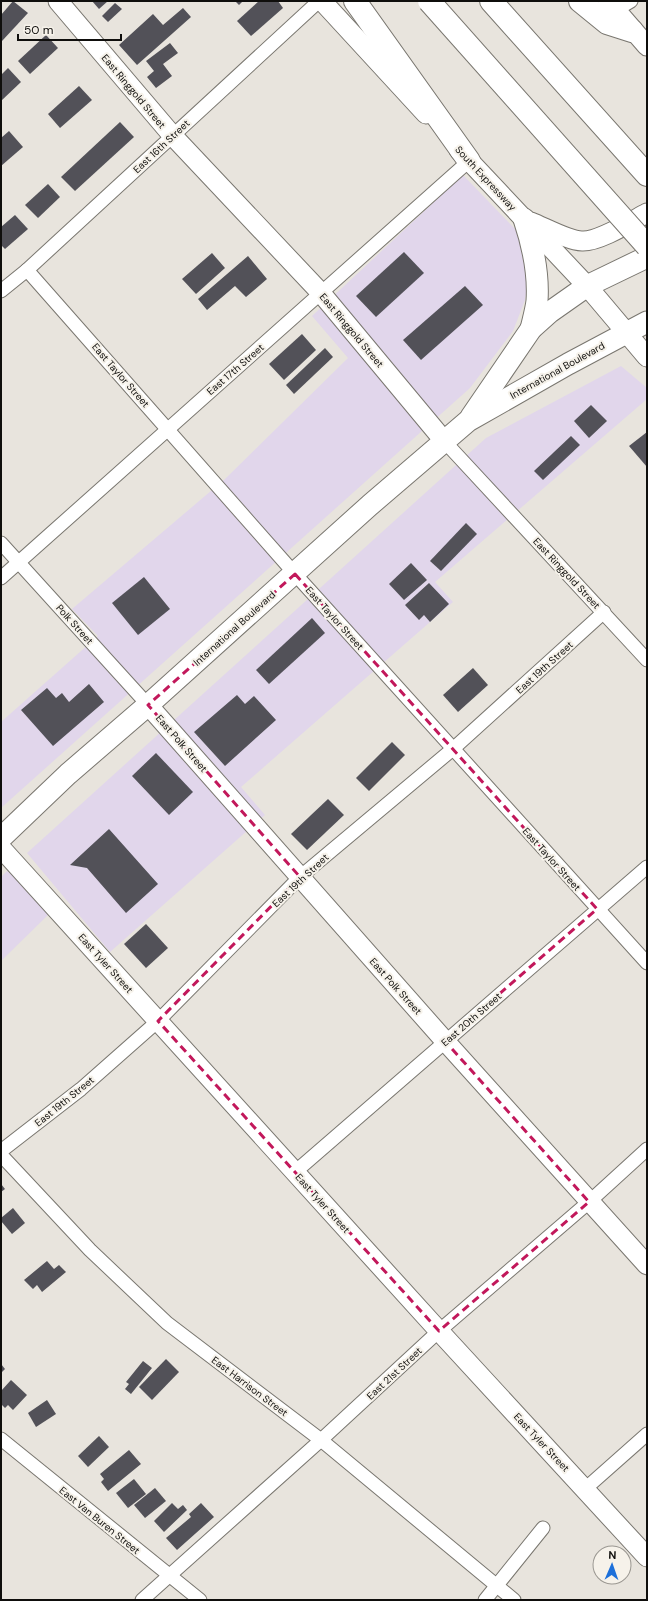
<svg xmlns="http://www.w3.org/2000/svg" width="648" height="1601" viewBox="0 0 648 1601" font-family="'DM Sans',sans-serif">
<rect width="100%" height="100%" fill="#e8e4dd"/>
<g fill="#e1d6eb">
<path d="M 463,175 L 517,231 L 529,273 L 525,300 L 513,331 L 470,388 L 1,808 L 1,722 L 98,636 L 72,609 L 225,479 L 348,358 L 312,316 Z"/>
<path d="M 621,366 L 647,388 L 647,399 L 435,582 L 453,602 L 241,787 L 265,815 L 110,952 L 27,853 L 486,438 Z"/>
<path d="M 7,871 L 25,885 L 49,914 L 1,961 L 1,877 Z"/>
</g>
<g fill="#525158">
<path d="M 13,1 L 28,13 L 2,41 L 1,15 Z"/>
<path d="M 92,1 L 108,1 L 99,9 Z"/>
<path d="M 235,1 L 243,1 L 239,5 Z"/>
<path d="M 259,1 L 278,1 L 283,8 L 251,36 L 237,21 Z"/>
<path d="M 115,3 L 122,9 L 108,22 L 102,16 Z"/>
<path d="M 183,8 L 191,17 L 137,65 L 119,45 L 153,14 L 163,25 Z"/>
<path d="M 46,35 L 58,48 L 30,74 L 18,61 Z"/>
<path d="M 170,43 L 178,53 L 163,64 L 172,76 L 156,88 L 147,77 L 154,71 L 146,61 Z"/>
<path d="M 8,68 L 21,82 L 1,101 L 1,75 Z"/>
<path d="M 79,86 L 92,100 L 60,128 L 48,114 Z"/>
<path d="M 120,122 L 134,137 L 75,191 L 61,177 Z"/>
<path d="M 9,131 L 23,147 L 1,166 L 1,138 Z"/>
<path d="M 48,184 L 60,197 L 38,218 L 25,205 Z"/>
<path d="M 15,215 L 28,229 L 5,249 L 1,245 L 1,227 Z"/>
<path d="M 404,252 L 424,273 L 376,317 L 356,296 Z"/>
<path d="M 212,253 L 225,268 L 196,294 L 182,279 Z"/>
<path d="M 248,256 L 267,279 L 246,297 L 235,286 L 207,310 L 198,299 Z"/>
<path d="M 465,286 L 483,305 L 421,360 L 403,340 Z"/>
<path d="M 302,334 L 316,350 L 284,380 L 269,364 Z"/>
<path d="M 325,348 L 333,357 L 294,394 L 286,385 Z"/>
<path d="M 591,405 L 607,421 L 589,438 L 574,421 Z"/>
<path d="M 647,432 L 647,467 L 629,446 Z"/>
<path d="M 571,436 L 580,445 L 543,480 L 534,471 Z"/>
<path d="M 466,523 L 477,534 L 441,571 L 430,561 Z"/>
<path d="M 411,563 L 427,580 L 404,600 L 389,584 Z"/>
<path d="M 144,577 L 170,609 L 138,635 L 112,603 Z"/>
<path d="M 429,583 L 449,604 L 430,622 L 424,615 L 419,620 L 405,605 Z"/>
<path d="M 312,618 L 325,633 L 269,684 L 256,670 Z"/>
<path d="M 473,668 L 488,685 L 458,712 L 443,695 Z"/>
<path d="M 89,684 L 104,702 L 53,746 L 21,710 L 47,688 L 56,698 L 62,693 L 69,702 Z"/>
<path d="M 237,695 L 245,704 L 254,696 L 276,720 L 225,766 L 194,732 Z"/>
<path d="M 392,742 L 405,755 L 369,791 L 356,778 Z"/>
<path d="M 156,753 L 193,792 L 169,815 L 132,776 Z"/>
<path d="M 328,799 L 344,815 L 307,850 L 291,834 Z"/>
<path d="M 109,829 L 158,884 L 126,913 L 87,868 L 70,865 Z"/>
<path d="M 146,924 L 168,948 L 146,968 L 124,944 Z"/>
<path d="M 1,1184 L 5,1189 L 1,1192 Z"/>
<path d="M 13,1208 L 25,1223 L 12,1234 L 1,1221 L 1,1218 Z"/>
<path d="M 47,1261 L 54,1269 L 59,1265 L 66,1272 L 42,1292 L 37,1285 L 33,1289 L 24,1280 Z"/>
<path d="M 166,1359 L 179,1372 L 152,1400 L 139,1387 Z"/>
<path d="M 143,1361 L 152,1368 L 131,1394 L 125,1389 L 129,1384 L 126,1382 Z"/>
<path d="M 1,1364 L 5,1369 L 1,1373 Z"/>
<path d="M 11,1380 L 27,1395 L 13,1410 L 8,1405 L 5,1408 L 1,1404 L 1,1391 Z"/>
<path d="M 47,1400 L 56,1414 L 36,1427 L 28,1413 Z"/>
<path d="M 99,1436 L 109,1447 L 88,1467 L 78,1456 Z"/>
<path d="M 129,1450 L 141,1464 L 108,1491 L 101,1482 L 104,1479 L 100,1474 Z"/>
<path d="M 134,1479 L 146,1494 L 128,1508 L 116,1493 Z"/>
<path d="M 155,1488 L 166,1501 L 145,1518 L 134,1505 Z"/>
<path d="M 172,1503 L 178,1509 L 183,1505 L 187,1510 L 164,1532 L 154,1521 Z"/>
<path d="M 201,1503 L 214,1517 L 177,1550 L 166,1538 L 191,1517 L 189,1514 Z"/>
</g>
<g fill="none" stroke-linecap="round" stroke-linejoin="round">
<defs>
<g id="street">
<path d="M 616,10 L 631,1"/>
<path d="M 27,270 L 295,574 L 647,963"/>
<path d="M 1,291 L 27,270 L 319,1"/>
<path d="M 445,442 L 647,660"/>
<path d="M 1,543 L 148,705"/>
<path d="M 1,578 L 469,161"/>
<path d="M 1,1151 L 81,1089 L 158,1021 L 300,877 L 454,748 L 604,612"/>
<path d="M 1,1155 L 90,1250 L 167,1323 L 321,1440 L 514,1600"/>
<path d="M 295,1172 L 647,867"/>
<path d="M 1,1439 L 200,1600"/>
<path d="M 585,1489 L 647,1434"/>
<path d="M 142,1600 L 321,1440 L 439,1331 L 589,1202 L 647,1149"/>
<path d="M 485,1600 L 543,1528"/>
</g>
<g id="secondary">
<path d="M 58,1 L 172,135 L 321,293 L 445,442"/>
<path d="M 322,1 L 426,114"/>
<path d="M 608,1 L 647,46"/>
<path d="M 459,150 L 587,286 L 647,357"/>
<path d="M 531,222 C 544,227 569,241 582,241 C 599,242 632,221 647,213"/>
<path d="M 148,705 L 445,1041 L 647,1265"/>
<path d="M 1,848 L 439,1331 L 647,1557"/>
</g>
<g id="primary">
<path d="M 524,219 C 533,246 539,272 537,301 C 536,310 533,320 531,329"/>
<path d="M 471,417 L 531,329 L 550,312 L 587,286 L 647,257"/>
<path d="M 1,838 L 68,774 L 148,705 L 370,505 L 468,421 L 568,364 L 647,322"/>
</g>
<g id="highway">
<path d="M 355,1 L 469,161"/>
<path d="M 491,1 L 647,175"/>
<path d="M 580,1 L 607,23 L 632,31"/>
</g>
</defs>
<use href="#street" stroke="#79766f" stroke-width="15"/>
<use href="#secondary" stroke="#79766f" stroke-width="21"/>
<use href="#primary" stroke="#79766f" stroke-width="23"/>
<use href="#highway" stroke="#79766f" stroke-width="24"/>
<use href="#street" stroke="#fff" stroke-width="13"/>
<use href="#secondary" stroke="#fff" stroke-width="19"/>
<use href="#primary" stroke="#fff" stroke-width="21"/>
<use href="#highway" stroke="#fff" stroke-width="22"/>
<defs>
<path id="highway-bridge" d="M 429,1 L 647,246"/>
</defs>
<use href="#highway-bridge" stroke="#79766f" stroke-width="24" stroke-linecap="butt"/>
<use href="#highway-bridge" stroke="#fff" stroke-width="22"/>
</g>
<path fill="none" stroke="#c2185b" stroke-width="3" stroke-dasharray="8 5" stroke-linejoin="round" d="M 295,574 L 597,909 L 445,1041 L 589,1202 L 439,1331 L 158,1021 L 300,877 L 148,705 Z"/>
<g text-anchor="middle" stroke-width="4" stroke-linejoin="round" paint-order="stroke">
<g font-size="10" fill="#0f0e0c" stroke="#f6f2ea">
<text transform="translate(134 91) rotate(50)" y="4">East Ringgold Street</text>
<text transform="translate(161 146) rotate(-43)" y="4">East 16th Street</text>
<text transform="translate(486 178) rotate(47)" y="4">South Expressway</text>
<text transform="translate(352 330) rotate(50)" y="4">East Ringgold Street</text>
<text transform="translate(235 369) rotate(-41)" y="4">East 17th Street</text>
<text transform="translate(557 370) rotate(-29)" y="4">International Boulevard</text>
<text transform="translate(121 375) rotate(49)" y="4">East Taylor Street</text>
<text transform="translate(567 573) rotate(47)" y="4">East Ringgold Street</text>
<text transform="translate(335 618) rotate(48)" y="4">East Taylor Street</text>
<text transform="translate(75 624) rotate(48)" y="4">Polk Street</text>
<text transform="translate(234 628) rotate(-42)" y="4">International Boulevard</text>
<text transform="translate(544 667) rotate(-42)" y="4">East 19th Street</text>
<text transform="translate(182 743) rotate(49)" y="4">East Polk Street</text>
<text transform="translate(552 859) rotate(48)" y="4">East Taylor Street</text>
<text transform="translate(300 880) rotate(-43)" y="4">East 19th Street</text>
<text transform="translate(106 963) rotate(48)" y="4">East Tyler Street</text>
<text transform="translate(396 986) rotate(48)" y="4">East Polk Street</text>
<text transform="translate(471 1019) rotate(-41)" y="4">East 20th Street</text>
<text transform="translate(64 1101) rotate(-39)" y="4">East 19th Street</text>
<text transform="translate(323 1203) rotate(48)" y="4">East Tyler Street</text>
<text transform="translate(394 1373) rotate(-43)" y="4">East 21st Street</text>
<text transform="translate(250 1386) rotate(37)" y="4">East Harrison Street</text>
<text transform="translate(542 1442) rotate(47)" y="4">East Tyler Street</text>
<text transform="translate(100 1520) rotate(39)" y="4">East Van Buren Street</text>
</g>
</g>
<rect width="648" height="1601" fill="none" stroke="#0f0e0c" stroke-width="4"/>
<g transform="translate(612 1565) rotate(2)"><circle r="19" fill="#f6f2ea" stroke="#9a9791"/>
<path d="M0-3L7 15L0 10L-7 15Z" fill="#1d70da"/>
<text y="-6" font-size="11" font-weight="bold" text-anchor="middle" fill="#0f0e0c">N</text>
</g>
<path d="M18 34v6h103v-6" fill="none" stroke="#0f0e0c" stroke-width="2"/>
<text x="24" y="34" font-size="12" fill="#0f0e0c" stroke="#f6f2ea" stroke-width="3" paint-order="stroke">50 m</text>
</svg>
